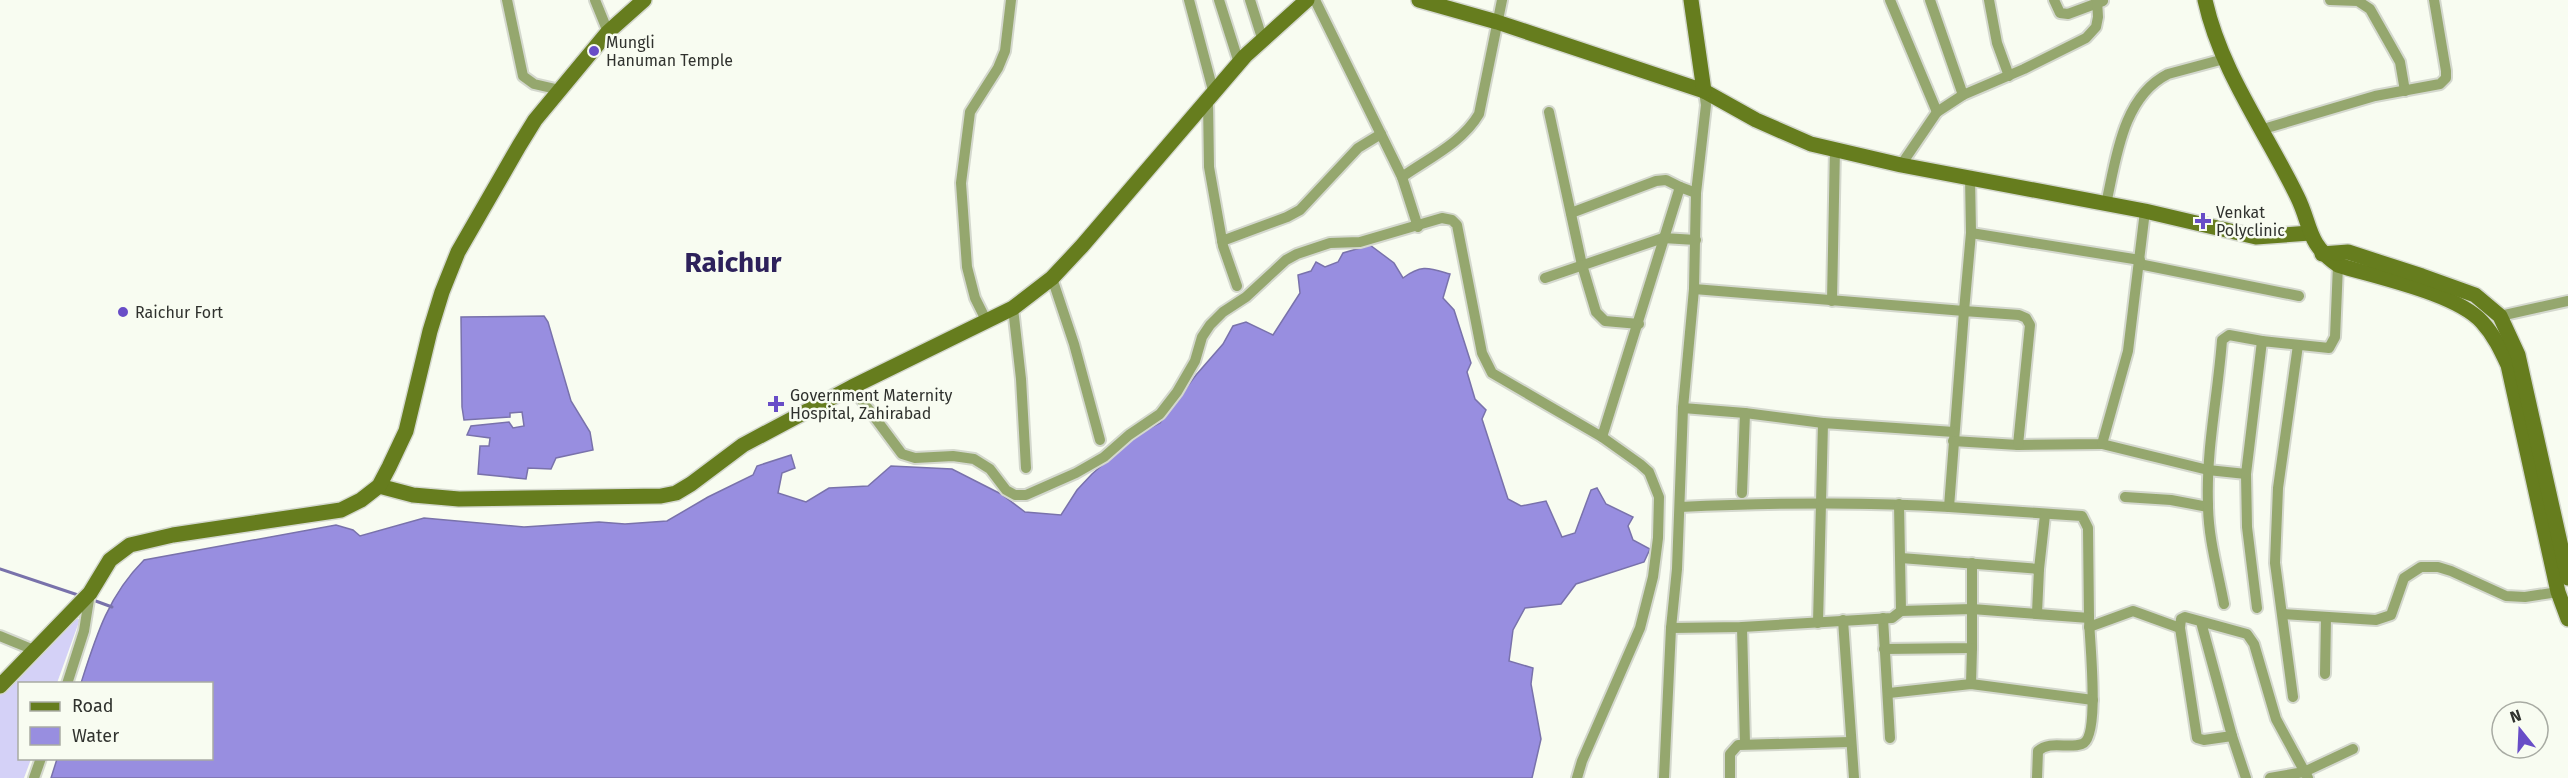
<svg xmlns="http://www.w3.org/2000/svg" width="2568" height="778" viewBox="0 0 2568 778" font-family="'Fira Sans',sans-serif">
<rect width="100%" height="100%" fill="#f8fcf1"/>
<path fill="#d4d1f7" d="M 69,619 L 80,619 L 57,683 L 20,684 L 20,758 L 31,759 L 24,778 L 0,778 L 0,695 Z"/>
<g fill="#988ee0" stroke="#7972ab" stroke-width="1.5">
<path d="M 1370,245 L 1394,263 L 1403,278 C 1422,264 1429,268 1450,274 L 1443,298 L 1454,310 L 1471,363 L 1467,372 L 1475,399 L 1486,410 L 1482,419 L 1508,499 L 1521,506 L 1546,501 L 1562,537 L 1575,533 L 1591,490 L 1597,488 L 1606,504 L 1633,517 L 1628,526 L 1633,540 L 1650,549 L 1644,562 L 1576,584 L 1561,604 L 1525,608 L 1513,630 L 1509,661 L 1533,668 L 1531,684 L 1541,739 L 1532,778 L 51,778 L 57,759 L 212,758 L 212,684 L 81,683 C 96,636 108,596 144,560 L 336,525 L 353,530 L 360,536 L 424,518 L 524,527 L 599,522 L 625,524 L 667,521 L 708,497 L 753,475 L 757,466 L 791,455 L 795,468 L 782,473 L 778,493 L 806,502 L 829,488 L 868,486 L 891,466 L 952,469 L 1001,494 L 1025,512 L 1061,515 L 1077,490 L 1092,474 L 1138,434 L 1160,423 L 1196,375 L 1223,344 L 1233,326 L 1246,322 L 1273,335 L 1300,293 L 1298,275 L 1311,271 L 1316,262 L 1325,267 L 1338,262 L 1343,253 Z"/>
<path d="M 544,316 L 548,322 L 571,401 L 590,432 L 593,450 L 556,458 L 551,469 L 528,468 L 526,479 L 478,474 L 480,446 L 489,446 L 490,438 L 467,435 L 471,426 L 509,422 L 513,428 L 524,426 L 522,412 L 510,413 L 510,417 L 464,420 L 462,407 L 461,317 Z"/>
</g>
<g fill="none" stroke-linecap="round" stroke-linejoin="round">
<g stroke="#7972ab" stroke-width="3">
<path d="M 0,569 L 81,596"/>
<path d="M 93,600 L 112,607"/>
</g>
<defs>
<g id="street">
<path d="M 507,0 L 523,76 L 534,84 L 560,90"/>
<path d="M 595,0 L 608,32"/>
<path d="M 1189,0 L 1214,94"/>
<path d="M 1219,0 L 1239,63"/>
<path d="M 1250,0 L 1263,41"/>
<path d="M 1315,0 L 1402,177 L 1418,227"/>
<path d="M 1890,0 L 1937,112"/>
<path d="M 1930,0 L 1963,95"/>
<path d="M 1989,0 L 1997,43 L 2009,76"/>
<path d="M 2054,0 L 2060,13 L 2068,14 L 2103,1"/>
<path d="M 2330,0 L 2358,1 L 2370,9 L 2400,62 L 2405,91"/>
<path d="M 1208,100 L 1209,167 L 1223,246 L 1237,286"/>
<path d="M 1549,112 L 1582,265 L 1596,312 L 1605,321 L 1639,324"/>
<path d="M 2260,130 L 2375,96 L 2440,84 L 2446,78 L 2446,71 L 2434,0"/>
<path d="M 1901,165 L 1937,112 L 1963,95 L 2024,69 L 2086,38 L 2096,27 L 2098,17 L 2097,0"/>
<path d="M 1402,177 C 1429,158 1462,143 1479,114 L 1502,0"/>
<path d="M 2106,204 C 2116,160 2122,97 2168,74 L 2224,59"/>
<path d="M 1571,213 L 1656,181 L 1666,180 L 1680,187"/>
<path d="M 1971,233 L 2140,260"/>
<path d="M 1222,241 L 1287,217 L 1300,210 L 1358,148 L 1381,134"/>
<path d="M 2139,264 L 2299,296"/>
<path d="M 1052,278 L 1074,344 L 1100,440"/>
<path d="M 1545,278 L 1663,238 L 1696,240"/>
<path d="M 1694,289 L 1964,311 L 1971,233 L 1970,176"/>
<path d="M 1832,301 L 1835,148"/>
<path d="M 1013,308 L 1021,379 L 1026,468"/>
<path d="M 2500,316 L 2568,301"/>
<path d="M 987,322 L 975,298 L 967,267 L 961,183 L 970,112 L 998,68 L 1005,51 L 1011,0"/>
<path d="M 852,387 L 902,454 L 915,458 L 953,456 L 974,459 L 990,469 L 1006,490 L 1015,495 L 1026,495 L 1076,473 L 1104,457 L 1129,435 L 1160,414 L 1177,392 L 1195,361 L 1202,337 L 1210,325 L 1223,312 L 1246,297 L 1286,260 L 1297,254 L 1330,243 L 1360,242 L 1442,218 L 1452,220 L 1457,225 L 1482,353 L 1492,373 L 1602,437 L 1640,464 L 1649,472 L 1659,497 L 1658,538 L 1653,577 L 1640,628 L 1582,761 L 1577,778"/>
<path d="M 1683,408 L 1745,413 L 1823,423"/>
<path d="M 1602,437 L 1680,187 L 1696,193"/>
<path d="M 1953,441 L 2018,445 L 2102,444 L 2128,351 L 2145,211"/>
<path d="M 2102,444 L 2208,470 L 2246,474"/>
<path d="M 1742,493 L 1745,413"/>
<path d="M 2125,497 L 2171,500 L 2208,507"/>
<path d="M 1680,507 C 1769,503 1859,501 1949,507 L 1964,311 L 2019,315 L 2026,318 L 2030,325 L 2018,445"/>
<path d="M 1949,507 L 2082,516 L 2088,528 L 2089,618"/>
<path d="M 1901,558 L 2039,569"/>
<path d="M 2224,604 C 2218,572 2208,537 2208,504 C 2206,449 2218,395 2222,340 L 2229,335 L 2262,341"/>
<path d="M 2257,608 L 2247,527 L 2246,474 L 2262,341 L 2329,348 L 2335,337 L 2338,265"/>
<path d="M 1901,611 L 1972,609 L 2089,618 C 2089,637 2101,738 2082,744 C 2068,749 2050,740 2038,751 L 2037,778"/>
<path d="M 2037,613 L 2039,569 L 2045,515"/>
<path d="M 2283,614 L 2376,620 L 2391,615 L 2404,578 L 2421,567 L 2438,567 L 2451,571 L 2506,596 L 2525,597 L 2558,592"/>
<path d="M 1883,618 L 1890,738"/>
<path d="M 1843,620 L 1854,778"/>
<path d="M 2201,622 L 2232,736 L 2204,740 L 2197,738 L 2180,628 L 2181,619 L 2185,617 L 2247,634 L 2254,644 L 2276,719 L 2308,778"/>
<path d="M 1818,623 L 1823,423 L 1954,432"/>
<path d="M 1742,627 L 1745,744"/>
<path d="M 2089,627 L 2133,611 L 2180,628"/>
<path d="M 1671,628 L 1742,627 L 1892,618 L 1901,611 L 1899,504"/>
<path d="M 0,636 L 34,650"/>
<path d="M 1884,649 L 1972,648 L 1972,563"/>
<path d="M 2325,674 L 2326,617"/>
<path d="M 67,684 L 84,631 L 90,593"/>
<path d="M 1971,684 L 1972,648"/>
<path d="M 1889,693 L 1971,684 L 2093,700"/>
<path d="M 2293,697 L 2275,563 L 2278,488 L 2298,345"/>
<path d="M 2232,736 L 2246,778"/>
<path d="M 34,778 L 41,758"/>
<path d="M 1664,778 L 1671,628 L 1677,569 L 1683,408 L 1694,289 L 1696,193 L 1706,105 L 1704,91"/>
<path d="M 1730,778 L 1730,754 L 1738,745 L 1850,742"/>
<path d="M 2270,778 L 2304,772 L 2353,749"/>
</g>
<g id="secondary">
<path d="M 1419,0 L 1497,22 L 1704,91 L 1756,120 L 1811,144 L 1901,165 L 2145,211 L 2256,237 L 2310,233"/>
<path d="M 1691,0 L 1704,91"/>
<path d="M 2205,0 C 2221,72 2265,130 2297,196 C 2312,226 2306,243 2338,265 C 2376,277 2456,293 2482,322 C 2494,335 2501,350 2508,365 L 2558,592 L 2568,619"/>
<path d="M 2322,254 L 2348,252 L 2422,276 L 2475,295 L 2500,316 L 2518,355 L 2568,578"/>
<path d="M 379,486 L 413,495 L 459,499 L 661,496 L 676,493 L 691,484 L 743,445 L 852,387 L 1013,308 L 1052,278 L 1082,246 L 1245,56 L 1307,0"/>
<path d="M 0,686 L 90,593 L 110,560 L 130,545 L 173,535 L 341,510 L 361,500 L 379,486 L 389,467 L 406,431 L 430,331 L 442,292 L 458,252 L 519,146 L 535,120 L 608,32 L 644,0"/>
</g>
</defs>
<use href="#street" stroke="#d4d8ce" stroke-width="14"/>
<use href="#secondary" stroke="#d4d8ce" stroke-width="18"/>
<use href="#street" stroke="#95a76e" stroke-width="10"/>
<use href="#secondary" stroke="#667d1e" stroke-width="15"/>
</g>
<g fill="#684dc7" stroke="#f8fcf1" stroke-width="2">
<circle cx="594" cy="51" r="6"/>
<path d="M2200 212h6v6h6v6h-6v6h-6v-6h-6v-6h6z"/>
<circle cx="123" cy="312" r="6"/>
<path d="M773 395h6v6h6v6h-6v6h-6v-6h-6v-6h6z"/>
</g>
<g text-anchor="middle" stroke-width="5" stroke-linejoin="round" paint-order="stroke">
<g font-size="16" fill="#30322e" stroke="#f8fcf1" text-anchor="start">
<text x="606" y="48">Mungli<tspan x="606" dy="18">Hanuman Temple</tspan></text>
<text x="2216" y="218">Venkat<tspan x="2216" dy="18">Polyclinic</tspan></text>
<text x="135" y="318">Raichur Fort</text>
<text x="790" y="401">Government Maternity<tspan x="790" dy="18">Hospital, Zahirabad</tspan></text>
</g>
<g font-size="28" font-weight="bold" fill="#2d215b" stroke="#f8fcf1">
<text x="733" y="272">Raichur</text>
</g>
</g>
<rect x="18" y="682" width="195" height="78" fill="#f8fcf1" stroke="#a8aba3" stroke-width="1.5"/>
<rect x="30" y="702" width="30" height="9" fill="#667d1e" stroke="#a8aba3" stroke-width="1.5"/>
<text x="72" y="712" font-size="18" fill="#30322e">Road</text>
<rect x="30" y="727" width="30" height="18" fill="#988ee0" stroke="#a8aba3" stroke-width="1.5"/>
<text x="72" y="742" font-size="18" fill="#30322e">Water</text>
<g transform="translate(2520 730) rotate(342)"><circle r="28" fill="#f8fcf1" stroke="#a8aba3" stroke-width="1.5"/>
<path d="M0-4.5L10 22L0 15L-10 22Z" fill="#684dc7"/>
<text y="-9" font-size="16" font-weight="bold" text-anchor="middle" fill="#30322e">N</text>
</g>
</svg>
